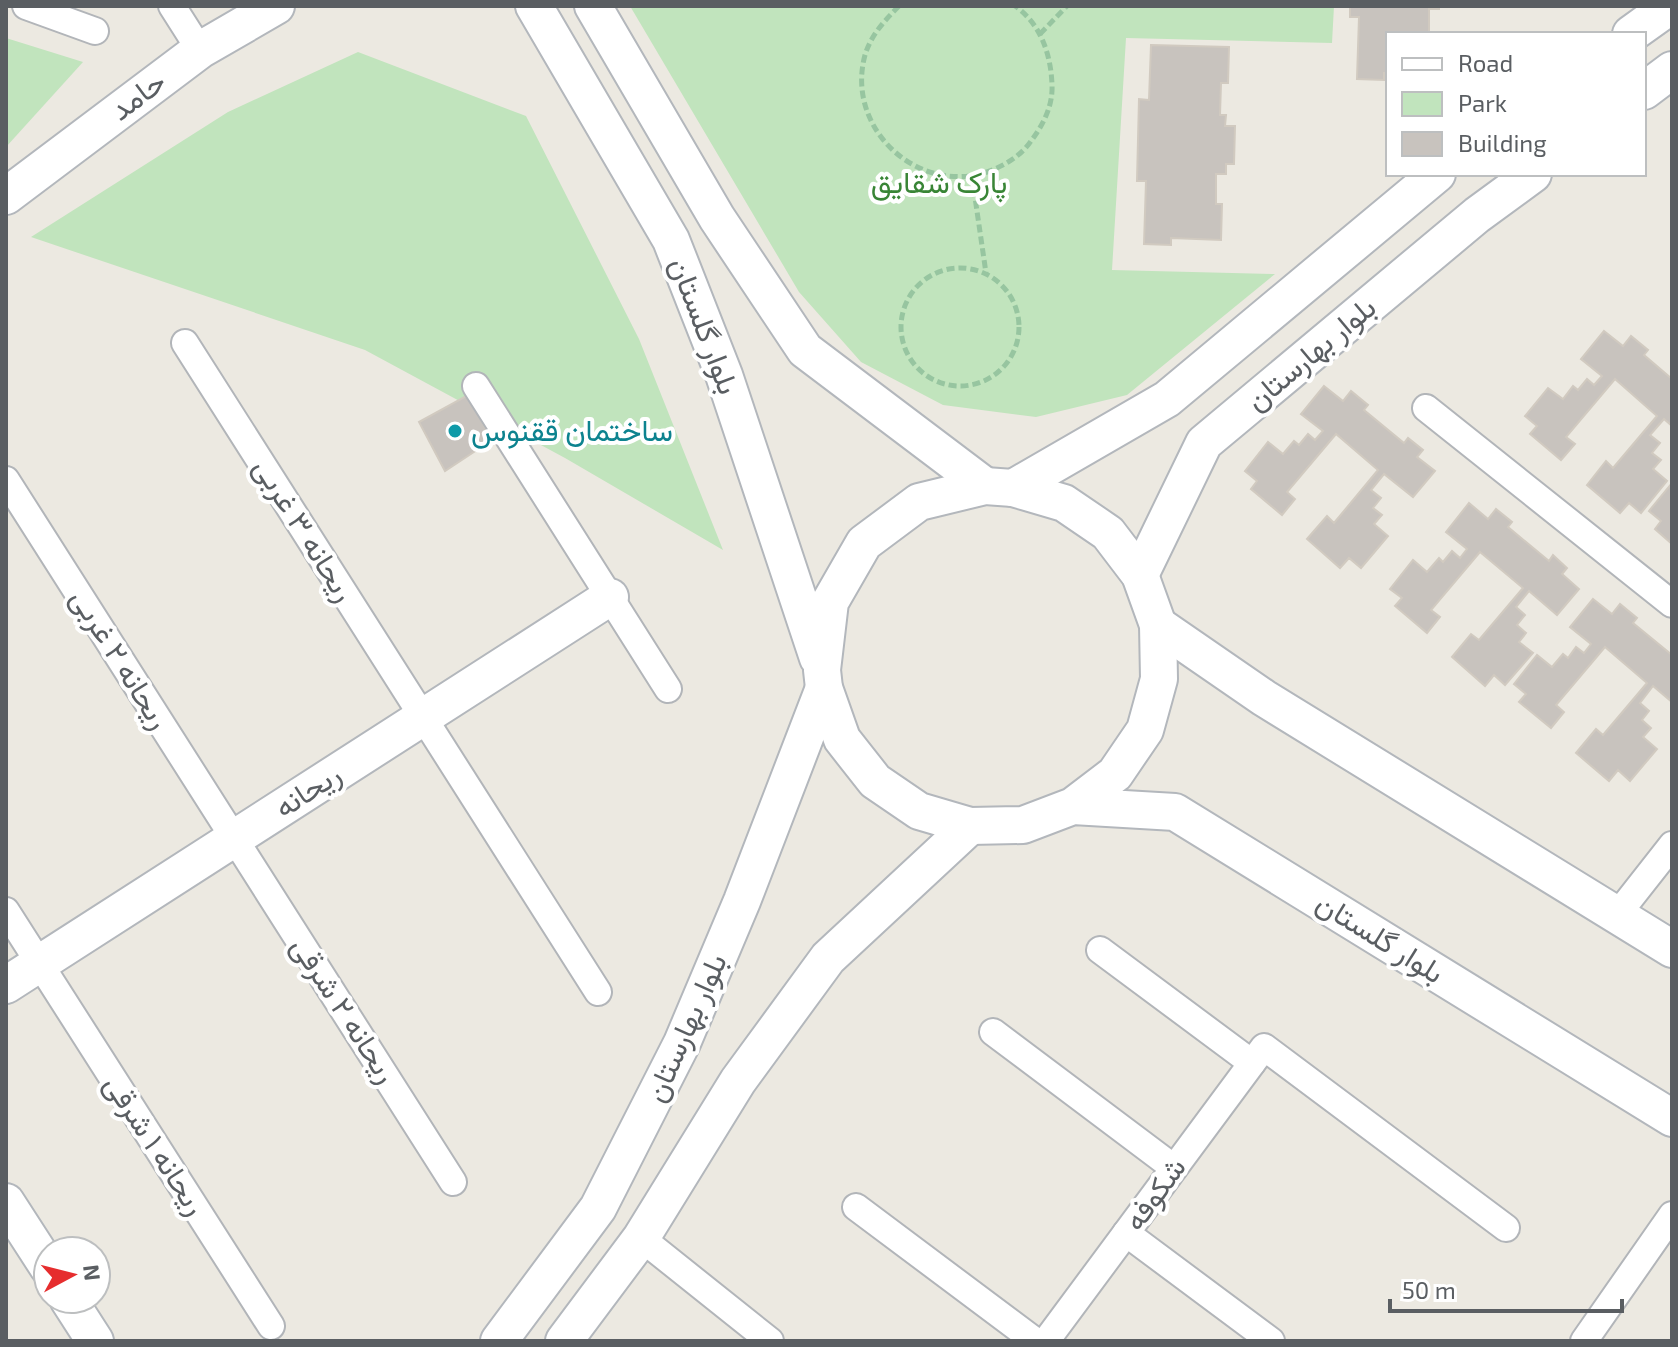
<svg xmlns="http://www.w3.org/2000/svg" width="1678" height="1347" viewBox="0 0 1678 1347" font-family="'Exo 2',Vazirmatn,sans-serif">
<rect width="100%" height="100%" fill="#ece9e1"/>
<g fill="#c1e4bd">
<path d="M 630,6 L 1334,6 L 1332,43 L 1126,38 L 1112,270 L 1275,274 L 1127,395 L 1036,417 L 943,405 L 861,362 L 799,292 Z"/>
<path d="M 6,38 L 83,62 L 6,147 Z"/>
<path d="M 358,52 L 526,116 L 639,339 L 723,550 L 565,458 L 365,350 L 31,237 L 228,112 Z"/>
</g>
<g fill="#c8c3be" stroke="#d1cac0" stroke-width="2">
<path d="M 1350,6 L 1439,6 L 1439,9 L 1429,9 L 1429,34 L 1388,34 L 1388,73 L 1384,73 L 1384,80 L 1357,79 L 1359,17 L 1350,17 Z"/>
<path d="M 1151,45 L 1229,47 L 1228,83 L 1221,83 L 1220,115 L 1226,115 L 1225,126 L 1235,126 L 1234,164 L 1226,164 L 1226,174 L 1216,174 L 1216,204 L 1222,204 L 1221,240 L 1171,238 L 1171,245 L 1144,244 L 1146,181 L 1137,181 L 1139,99 L 1149,100 Z"/>
<path d="M 1604,331 L 1623,346 L 1631,336 L 1648,350 L 1644,355 L 1672,379 L 1672,426 L 1664,419 L 1650,435 L 1660,443 L 1652,453 L 1661,460 L 1653,469 L 1667,481 L 1641,513 L 1629,503 L 1620,513 L 1587,485 L 1606,461 L 1613,468 L 1657,416 L 1615,379 L 1566,437 L 1575,444 L 1561,460 L 1530,434 L 1537,426 L 1525,416 L 1548,388 L 1563,399 L 1573,386 L 1578,390 L 1587,379 L 1594,385 L 1602,376 L 1581,359 Z"/>
<path d="M 1324,386 L 1343,401 L 1351,391 L 1368,405 L 1364,410 L 1404,443 L 1408,438 L 1423,450 L 1417,457 L 1435,471 L 1413,497 L 1384,474 L 1371,490 L 1381,498 L 1373,508 L 1382,515 L 1374,524 L 1388,536 L 1361,568 L 1349,558 L 1340,568 L 1307,539 L 1327,516 L 1334,523 L 1378,470 L 1336,434 L 1287,492 L 1295,499 L 1282,515 L 1251,489 L 1257,481 L 1245,471 L 1268,442 L 1283,454 L 1294,441 L 1299,445 L 1308,434 L 1315,440 L 1323,431 L 1301,414 Z"/>
<path d="M 468,395 L 492,440 L 445,471 L 419,422 Z"/>
<path d="M 1672,483 L 1672,544 L 1655,529 L 1661,521 L 1649,511 Z"/>
<path d="M 1469,503 L 1488,519 L 1496,509 L 1512,522 L 1508,527 L 1549,561 L 1553,555 L 1567,568 L 1562,574 L 1579,589 L 1557,615 L 1529,591 L 1516,607 L 1525,615 L 1517,625 L 1526,633 L 1519,642 L 1533,653 L 1505,685 L 1494,675 L 1485,686 L 1452,657 L 1471,634 L 1479,640 L 1523,588 L 1480,552 L 1431,610 L 1440,617 L 1427,633 L 1395,606 L 1402,598 L 1390,589 L 1413,560 L 1427,572 L 1439,558 L 1443,562 L 1452,551 L 1460,558 L 1467,549 L 1446,532 Z"/>
<path d="M 1593,599 L 1612,614 L 1620,604 L 1637,618 L 1633,623 L 1672,655 L 1672,702 L 1653,686 L 1640,703 L 1649,711 L 1642,720 L 1651,728 L 1643,737 L 1657,749 L 1630,781 L 1618,770 L 1609,781 L 1576,753 L 1596,729 L 1603,735 L 1647,683 L 1605,647 L 1556,705 L 1564,712 L 1551,728 L 1519,702 L 1526,694 L 1514,684 L 1537,655 L 1552,667 L 1563,654 L 1568,658 L 1576,647 L 1584,653 L 1591,644 L 1570,627 Z"/>
</g>
<g fill="none" stroke-linecap="round" stroke-linejoin="round">
<defs>
<g id="street">
<path d="M 26,6 L 95,31"/>
<path d="M 172,6 L 200,50"/>
<path d="M 185,343 L 598,992"/>
<path d="M 476,386 L 668,689"/>
<path d="M 1426,408 L 1672,604"/>
<path d="M 6,480 L 453,1182"/>
<path d="M 6,911 L 271,1326"/>
<path d="M 1617,915 L 1672,845"/>
<path d="M 1100,950 L 1252,1063"/>
<path d="M 993,1032 L 1174,1168"/>
<path d="M 856,1207 L 1035,1341"/>
<path d="M 1126,1233 L 1271,1341"/>
<path d="M 641,1238 L 770,1341"/>
<path d="M 1046,1341 L 1264,1047 L 1506,1228"/>
<path d="M 1584,1341 L 1672,1215"/>
</g>
<g id="secondary">
<path d="M 534,6 L 671,240 L 724,375 L 818,658"/>
<path d="M 593,6 L 717,218 L 805,350 L 985,486"/>
<path d="M 1631,34 L 1670,6"/>
<path d="M 1644,91 L 1672,70"/>
<path d="M 6,196 L 200,50 L 276,6"/>
<path d="M 1013,488 L 1167,399 L 1437,174"/>
<path d="M 1140,575 L 1204,443 L 1477,215 L 1533,174"/>
<path d="M 1158,625 L 1264,698 L 1672,949"/>
<path d="M 1073,806 L 1115,774 L 1145,730 L 1159,679 L 1158,625 L 1140,575 L 1108,533 L 1064,503 L 1013,488 L 985,486 L 919,502 L 864,543 L 830,602 L 822,670 L 824,688 L 842,739 L 875,781 L 919,811 L 970,826 L 1023,825 L 1073,806 L 1175,812 L 1672,1118"/>
<path d="M 6,985 L 610,597"/>
<path d="M 6,1202 L 48,1267"/>
<path d="M 68,1299 L 95,1341"/>
<path d="M 499,1341 L 598,1208 L 682,1043 L 742,901 L 824,688"/>
<path d="M 564,1341 L 641,1238 L 738,1081 L 828,958 L 970,826"/>
</g>
</defs>
<use href="#street" stroke="#b2b5b9" stroke-width="30"/>
<use href="#secondary" stroke="#b3b7bc" stroke-width="40"/>
<g stroke="#97c5a0" stroke-width="5" stroke-dasharray="8 4" stroke-linecap="butt">
<path d="M 899,6 C 885,20 871,35 865,55 C 845,128 917,195 987,172 C 1004,166 1021,156 1031,141 C 1043,125 1053,106 1052,85 C 1051,55 1041,24 1015,6"/>
<path d="M 1040,34 L 1067,6"/>
<path d="M 972,177 L 986,273"/>
<circle cx="960" cy="327" r="59"/>
</g>
<use href="#street" stroke="#fff" stroke-width="26"/>
<use href="#secondary" stroke="#fff" stroke-width="36"/>
</g>
<circle fill="#0f9aa8" stroke="#fff" stroke-width="3" cx="455" cy="431" r="8"/>
<g text-anchor="middle" stroke-width="8" stroke-linejoin="round" paint-order="stroke">
<g font-size="30" fill="#5a5e62" stroke="#fff">
<text transform="translate(138 96) rotate(-37)" y="10">حامد</text>
<text transform="translate(704 326) rotate(69)" y="10">بلوار گلستان</text>
<text transform="translate(1311 354) rotate(-40)" y="10">بلوار بهارستان</text>
<text transform="translate(304 530) rotate(58)" y="10">ریحانه ۳ غربی</text>
<text transform="translate(120 659) rotate(58)" y="10">ریحانه ۲ غربی</text>
<text transform="translate(308 791) rotate(-33)" y="10">ریحانه</text>
<text transform="translate(1380 938) rotate(32)" y="10">بلوار گلستان</text>
<text transform="translate(344 1010) rotate(57)" y="10">ریحانه ۲ شرقی</text>
<text transform="translate(686 1028) rotate(-66)" y="10">بلوار بهارستان</text>
<text transform="translate(155 1145) rotate(57)" y="10">ریحانه ۱ شرقی</text>
<text transform="translate(1155 1194) rotate(-54)" y="10">شکوفه</text>
</g>
<g font-size="30" fill="#398536" stroke="#fff">
<text x="939" y="193">پارک شقایق</text>
</g>
<g font-size="30" fill="#0d838f" stroke="#fff" text-anchor="start">
<text x="471" y="441">ساختمان ققنوس</text>
</g>
</g>
<rect width="1678" height="1347" fill="none" stroke="#5a5e62" stroke-width="16"/>
<rect x="1386" y="32" width="260" height="144" fill="#ffffff" stroke="#bdbfc0" stroke-width="2"/>
<rect x="1402" y="58" width="40" height="12" fill="#ffffff" stroke="#bdbfc0" stroke-width="2"/>
<text x="1458" y="72" font-size="24" fill="#5a5e62">Road</text>
<rect x="1402" y="92" width="40" height="24" fill="#c1e4bd" stroke="#bdbfc0" stroke-width="2"/>
<text x="1458" y="112" font-size="24" fill="#5a5e62">Park</text>
<rect x="1402" y="132" width="40" height="24" fill="#c8c3be" stroke="#bdbfc0" stroke-width="2"/>
<text x="1458" y="152" font-size="24" fill="#5a5e62">Building</text>
<g transform="translate(72 1275) rotate(83)"><circle r="38" fill="#ffffff" stroke="#bdbfc0" stroke-width="2"/>
<path d="M0-6L14 30L0 20L-14 30Z" fill="#e62d2e"/>
<text y="-12" font-size="22" font-weight="bold" text-anchor="middle" fill="#5a5e62">N</text>
</g>
<path d="M1390 1299v12h232v-12" fill="none" stroke="#5a5e62" stroke-width="4"/>
<text x="1402" y="1299" font-size="24" fill="#5a5e62" stroke="#ffffff" stroke-width="6" paint-order="stroke">50 m</text>
</svg>
